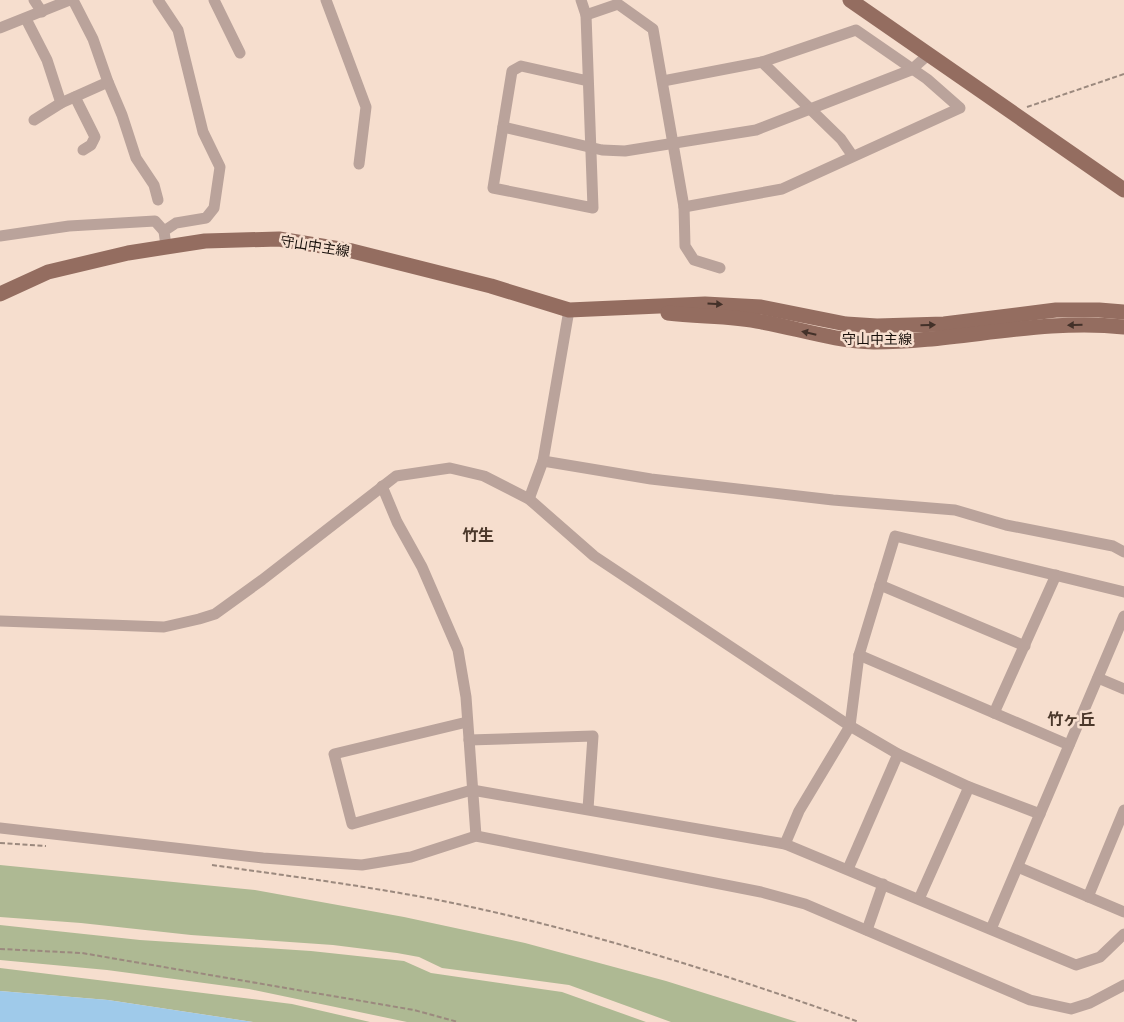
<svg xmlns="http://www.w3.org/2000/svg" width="1124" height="1022" viewBox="0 0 1124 1022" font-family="'Source Sans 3','Noto Sans JP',sans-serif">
<rect width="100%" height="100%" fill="#f6dece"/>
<g fill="#aeb993">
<path d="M 0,865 L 255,890 L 404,917 L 525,943 L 666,981 L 797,1022 L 671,1022 L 569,985 L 442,968 L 419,957 L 397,953 L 333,945 L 191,935 L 81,923 L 0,917 Z"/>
<path d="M 0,925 L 140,940 L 311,951 L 404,961 L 431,973 L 562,992 L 646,1022 L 407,1022 L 249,989 L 107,970 L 0,960 Z"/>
<path d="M 0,968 L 292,1004 L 370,1022 L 253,1022 L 108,1000 L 0,991 Z"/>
</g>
<path fill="#9fcaea" d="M 0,991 L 108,1000 L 253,1022 L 0,1022 Z"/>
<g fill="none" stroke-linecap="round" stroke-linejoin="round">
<g stroke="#9b897e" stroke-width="2" stroke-dasharray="5 2.5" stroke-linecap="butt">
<path d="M 1027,107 L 1124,74"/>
<path d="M 0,843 L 46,846"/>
<path d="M 212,865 C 289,876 367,886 443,901 C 584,930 723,973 859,1022"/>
<path d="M 0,949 L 82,953 L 414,1010 L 458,1022"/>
</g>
<g stroke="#baa39b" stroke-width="11">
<path d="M 34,0 L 42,12"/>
<path d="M 158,0 L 178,30 L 203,132 L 220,167 L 214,208 L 206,218 L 176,223 L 164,231 L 166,246"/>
<path d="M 214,0 L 240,53"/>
<path d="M 326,0 L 366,107 L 359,164"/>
<path d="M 581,0 L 586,15 L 593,208 L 493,188 L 512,71 L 521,66 L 588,81"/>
<path d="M 586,15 L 618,4 L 653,29 L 684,207 L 685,246 L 694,260 L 720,268"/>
<path d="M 26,19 L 47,60 L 61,103"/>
<path d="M 0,28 L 70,0"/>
<path d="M 762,62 L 841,139 L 852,155"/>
<path d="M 663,81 L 762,62 L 856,30 L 927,79 L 960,108 L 782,189 L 684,207"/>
<path d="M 108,82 L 122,115 L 136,158 L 154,185 L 158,200"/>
<path d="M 75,97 L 95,137 L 91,145 L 83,150"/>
<path d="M 34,120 L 61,103 L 108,82 L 93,39 L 73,0"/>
<path d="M 503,127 L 602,150 L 625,151 L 756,130 L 911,70 L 928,55"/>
<path d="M 0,236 L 69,226 L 155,221 L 164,231"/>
<path d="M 543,461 L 651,479 L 833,500 L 955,510 L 1006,525 L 1113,546 L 1124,552"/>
<path d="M 382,486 L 397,522 L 422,567 L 458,650 L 466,697 L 476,836"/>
<path d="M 529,499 L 543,461 L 569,310"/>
<path d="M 880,585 L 1025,646"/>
<path d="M 0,621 L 164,627 L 199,619 L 215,614 L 262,580 L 396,476 L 450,468 L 484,476 L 529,499 L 594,556 L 850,726 L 898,754 L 969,787 L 1040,814"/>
<path d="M 859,655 L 1069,745"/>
<path d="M 1098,678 L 1124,689"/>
<path d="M 994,713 L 1056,575"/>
<path d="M 467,722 L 334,754 L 352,824 L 472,790 L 785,844 L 1076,965 L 1100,957 L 1124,934"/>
<path d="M 469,740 L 593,736 L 588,809"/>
<path d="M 0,828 L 263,858 L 362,865 L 411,857 L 476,836 L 761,892 L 805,904 L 1030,1000 L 1071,1009 L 1090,1003 L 1124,985"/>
<path d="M 785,844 L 799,811 L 850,726 L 859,655 L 895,536 L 1124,592"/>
<path d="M 1018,867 L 1124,912"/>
<path d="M 848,869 L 898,754"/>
<path d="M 1088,897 L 1124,810"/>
<path d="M 919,899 L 969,787"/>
<path d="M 991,929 L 1124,616"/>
<path d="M 867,930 L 883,884"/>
</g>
<g stroke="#946d60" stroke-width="15">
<path d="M 850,0 L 1124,190"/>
<path d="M 0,294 L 48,272 L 128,253 L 205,241 L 279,239 L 352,251 L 491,286 L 569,310 L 705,304 L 761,307 L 846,324 L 877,326 L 944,324 L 1056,310 L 1099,310 L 1124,312"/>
<path d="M 668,313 C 698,317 732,315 762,322 C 800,329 835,341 874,342 C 958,342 1040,318 1124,327"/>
</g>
</g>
<defs><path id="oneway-solid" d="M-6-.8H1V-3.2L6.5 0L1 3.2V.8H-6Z" transform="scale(1.25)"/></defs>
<g fill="#433129">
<use href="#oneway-solid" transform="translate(715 304) rotate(3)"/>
<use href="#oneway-solid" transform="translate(928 325) rotate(-2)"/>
<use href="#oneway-solid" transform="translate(1075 325) rotate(179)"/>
<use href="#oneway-solid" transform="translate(809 333) rotate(-167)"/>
</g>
<g text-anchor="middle" stroke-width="5" stroke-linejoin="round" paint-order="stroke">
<g font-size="14" fill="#18100b" stroke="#f6dece">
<text transform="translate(315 246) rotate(9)" y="5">守山中主線</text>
<text x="877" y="344">守山中主線</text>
</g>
<g font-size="16" font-weight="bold" fill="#4b382b" stroke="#f6dece">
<text x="478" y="541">竹生</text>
<text x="1071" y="725">竹ヶ丘</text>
</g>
</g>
</svg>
